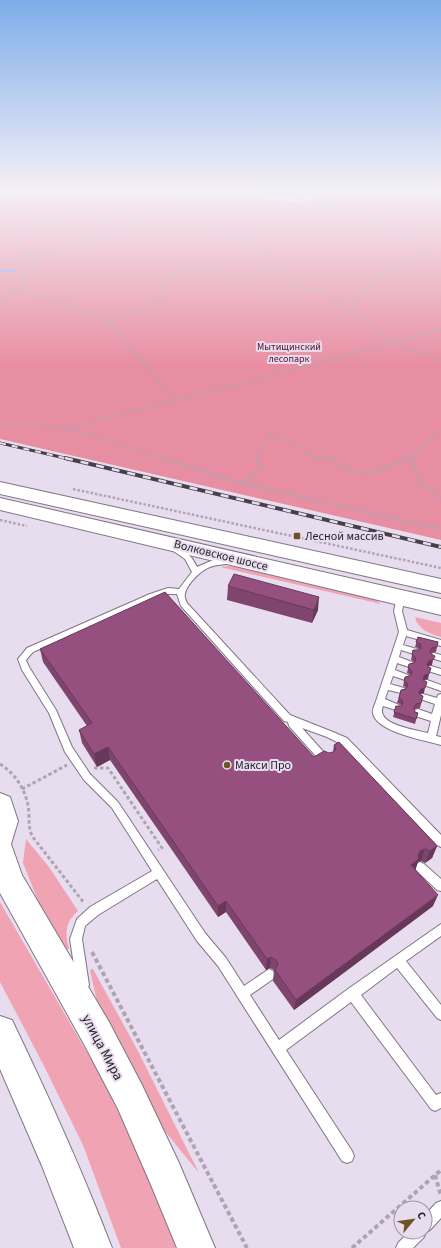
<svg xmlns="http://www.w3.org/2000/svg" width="441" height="1248" viewBox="0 0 441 1248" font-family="'Source Sans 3',sans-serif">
<rect width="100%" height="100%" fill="#e8ddee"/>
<g fill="#f0a3b3">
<path d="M 227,566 L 242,567 L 372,597 L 381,604 L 220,567 Z"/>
<path d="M 415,617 L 441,623 L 441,637 C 429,634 418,629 415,617 Z"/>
<path d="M 26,839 L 49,867 L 78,911 C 65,922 65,933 69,948 L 64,952 L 45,918 L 23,863 Z"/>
<path d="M 0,902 L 104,1082 L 145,1169 L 176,1248 L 121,1248 L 83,1145 L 43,1064 L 0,982 Z"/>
<path d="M 93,969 L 138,1051 L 199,1173 L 164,1130 L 136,1074 L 97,1002 L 90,970 Z"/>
</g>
<path fill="#e88ea2" d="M 0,191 L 230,191 L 234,195 L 304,203 L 327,191 L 441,191 L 441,540 L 0,439 Z"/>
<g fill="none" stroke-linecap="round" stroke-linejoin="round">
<path stroke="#80a3ea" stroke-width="2.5" d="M 0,271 L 15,271"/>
<defs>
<g id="service">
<path d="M 172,546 C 183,545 193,558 197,567 L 211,561 L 232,559 L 233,561 L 232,563 C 224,565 217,564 210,567 C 201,570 186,585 185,594 C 184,597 186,600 187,603 L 290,715 L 333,732 L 347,738 L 441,835 L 441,847 L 437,845 L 341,744 L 327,737 L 302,728 L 329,758 L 331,761 L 329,764 L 326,765 L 323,764 L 289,726 L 288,722 L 284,721 L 181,606 L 177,594 L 168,594 L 156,598 L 33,652 L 26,660 L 29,667 L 56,710 L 72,747 L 90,774 L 118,802 L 205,933 L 226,958 L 244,986 L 269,969 L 273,971 L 275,975 L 273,979 L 250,995 L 279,1040 L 348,989 L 441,924 L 441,936 L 406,961 L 441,1005 L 441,1020 L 437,1018 L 397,968 L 361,995 L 436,1095 L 441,1093 L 441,1108 L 435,1111 L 431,1109 L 351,1002 L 286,1050 L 352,1151 L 354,1156 L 352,1161 L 347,1163 L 342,1161 L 218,966 L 197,941 L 157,879 L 98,915 L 85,926 L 82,939 L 89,985 L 87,989 L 83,991 L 79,989 L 77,985 L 70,939 L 77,919 L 90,907 L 152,871 L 112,808 L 84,780 L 65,752 L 49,713 L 22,670 L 18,659 L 27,648 L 150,594 L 168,588 L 179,589 L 192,572 L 185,559 L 172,550 L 171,548 Z"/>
<path d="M 401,594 L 405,597 L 402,611 L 407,630 L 441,640 L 441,646 L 406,636 L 403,645 L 417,649 L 418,651 L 417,653 L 414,654 L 401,650 L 399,657 L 412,662 L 413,664 L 412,666 L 409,667 L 397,663 L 395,670 L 408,675 L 409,677 L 408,679 L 405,680 L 393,676 L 390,684 L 404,688 L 405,690 L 404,692 L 401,693 L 388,690 L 385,699 L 399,705 L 400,707 L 399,709 L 396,710 L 383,706 C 382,709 381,712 383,715 C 388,726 416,730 428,733 L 431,721 L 415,716 L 414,713 L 415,710 L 418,709 L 432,714 L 435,704 L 420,699 L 419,697 L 420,695 L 423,694 L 437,698 L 438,695 L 441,694 L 441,715 L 436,736 L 441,737 L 441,745 C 424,740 376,732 373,713 C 372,709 375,705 376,701 L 399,632 L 394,611 L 397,597 Z"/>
<path d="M 434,653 L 441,655 L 441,661 L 431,658 L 430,656 L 431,654 Z"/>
<path d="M 431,666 L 441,669 L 441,675 L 428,671 L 427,669 L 428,667 Z"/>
<path d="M 427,680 L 441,685 L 441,691 L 424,685 L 423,683 L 424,681 Z"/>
<path d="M 420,862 L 424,864 L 441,879 L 441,891 L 437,890 L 416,870 L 415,867 L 416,864 Z"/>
<path d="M 441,1201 L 441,1218 L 430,1230 L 426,1232 L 424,1237 L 413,1248 L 396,1248 L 398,1243 L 409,1232 L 425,1232 L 425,1215 L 436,1203 Z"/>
</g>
<g id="secondary">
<path d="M 0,482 L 441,579 L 441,593 L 0,494 Z"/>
<path d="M 0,498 L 441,599 L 441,615 L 0,510 Z"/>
<path d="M 0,793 L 10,797 L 18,821 L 11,844 L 22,875 L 109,1022 L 142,1085 L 179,1163 L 215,1248 L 177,1248 L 151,1185 L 118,1109 L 85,1046 L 0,893 Z"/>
<path d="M 0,1016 L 12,1020 C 48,1095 82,1170 112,1248 L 74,1248 L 42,1166 L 0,1069 Z"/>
</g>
</defs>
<use href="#service" stroke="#7f7584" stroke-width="2"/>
<use href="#secondary" stroke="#7f7584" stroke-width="2"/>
<g stroke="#aea5b3" stroke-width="1.5" stroke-dasharray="1.5 1" stroke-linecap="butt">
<path d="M 241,191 L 243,194 L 258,197 L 266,194 L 296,198 L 314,204 L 362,214 L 389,225 L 411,238 L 425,254 L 410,260 L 411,264 L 389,270 L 374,279 L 373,287 L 357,297 L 355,308 L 345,309"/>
<path d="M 261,191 C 256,201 244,202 235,210 C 228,215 224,223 220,231 C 256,240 274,254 293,287 L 321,291 L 350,313 L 363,317 L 383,336 L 392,342 L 441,360"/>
<path d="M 0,199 L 18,191"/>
<path d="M 82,216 L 88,215"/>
<path d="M 0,260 L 68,248 L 74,244 L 115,235 L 135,225 L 139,220 L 170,210 L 212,203 L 240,205"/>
<path d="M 0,287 L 57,300 L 109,322 L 175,401"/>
<path d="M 0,300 L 22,287 L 24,277 L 36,265 L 30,255 L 25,254 L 18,247 L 18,243 L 28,236 L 25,227 L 30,224 L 81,217 L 103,223 L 110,227 L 128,228"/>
<path d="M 109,322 L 162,301 L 165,292 L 160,284 C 179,271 199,263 221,271 C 230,274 239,279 248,278 C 255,277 262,273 269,271 L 263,262 L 266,254"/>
<path d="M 0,423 L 16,423 L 66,428 L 237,385 L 441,329"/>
<path d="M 67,428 L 165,459"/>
<path d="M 257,459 L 264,443 L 269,436 L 284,439 L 302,448 L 307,455 L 316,459 L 330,457 L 333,459"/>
<path d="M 405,459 L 410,457"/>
<path d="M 411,459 L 410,457 L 441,430"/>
</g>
<g stroke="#aea5b3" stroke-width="2.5" stroke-dasharray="2.5 2" stroke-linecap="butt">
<path d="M 162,458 L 234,481 L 441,529"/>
<path d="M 314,458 L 321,458"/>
<path d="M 331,458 C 361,483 375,472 407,458"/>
<path d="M 411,458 L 420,482 L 441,499"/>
<path d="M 242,482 L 263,469 L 257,458"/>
<path d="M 73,489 L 441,568"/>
<path d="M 0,520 L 27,526"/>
</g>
<g stroke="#aea5b3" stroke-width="3" stroke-dasharray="3.5 2.5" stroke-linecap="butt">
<path d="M 0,764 C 17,775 28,793 29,814 C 29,822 29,829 32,836 L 84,903"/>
<path d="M 94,768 L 108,768 L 162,848 L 158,850"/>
<path d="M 22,789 L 67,765"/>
</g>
<g stroke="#aea5b3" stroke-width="4" stroke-dasharray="4.5 3" stroke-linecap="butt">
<path d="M 92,952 L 247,1248"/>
<path d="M 435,1175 L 441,1196"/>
<path d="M 352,1248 L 441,1170"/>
</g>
<use href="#service" fill="#fff" fill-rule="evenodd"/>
<use href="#secondary" fill="#fff" fill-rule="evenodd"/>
<defs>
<path id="rail-far1" d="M 0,443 L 69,459"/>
<path id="rail" d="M 65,458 L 441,547"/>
</defs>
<use href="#rail-far1" stroke="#464149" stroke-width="3"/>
<use href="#rail" stroke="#464149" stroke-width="4"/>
<use href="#rail-far1" stroke="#e8ddee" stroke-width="2" stroke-dasharray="6" stroke-linecap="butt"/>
<use href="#rail" stroke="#e8ddee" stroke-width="2.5" stroke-dasharray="8" stroke-linecap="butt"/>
</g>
<g fill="#80456e">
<path d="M 228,586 L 318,610 L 312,623 L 227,600 Z"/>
<path d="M 418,637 L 438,642 L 436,652 L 431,653 L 432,665 L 428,666 L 428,679 L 424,680 L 424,693 L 420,694 L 420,695 L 423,696 L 420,708 L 415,709 L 414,709 L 415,712 L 418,713 L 415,724 L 393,717 L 396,706 L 401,706 L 400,704 L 397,703 L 401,690 L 406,689 L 405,687 L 403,686 L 405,677 L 410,676 L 409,674 L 407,673 L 409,664 L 414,663 L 413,661 L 411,660 L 413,650 L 419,650 L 418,648 L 415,647 Z"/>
<path d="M 40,649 L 314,757 L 333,752 L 334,745 L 437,846 L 432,858 L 425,863 L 421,861 L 418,862 L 415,870 L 433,906 L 294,1010 L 273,981 L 274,970 L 270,968 L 266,970 L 226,912 L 218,917 L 110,760 L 97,767 L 82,743 L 79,730 L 87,726 L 43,662 Z"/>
</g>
<g fill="#68385a">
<path d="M 319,597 L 318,610 L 312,623 L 314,610 Z"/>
<path d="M 433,660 L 432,665 L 428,666 L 427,664 L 429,661 Z"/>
<path d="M 429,674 L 428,679 L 424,680 L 423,678 L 425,675 Z"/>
<path d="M 425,688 L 424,693 L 420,694 L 419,692 L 421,689 Z"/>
<path d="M 108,747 L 110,760 L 97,767 L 94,754 Z"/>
<path d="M 437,846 L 432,858 L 425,863 L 430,851 Z"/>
<path d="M 425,849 L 421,861 L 418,862 L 415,871 L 411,865 L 420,851 Z"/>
<path d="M 438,895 L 433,906 L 294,1010 L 296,1000 Z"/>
<path d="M 226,901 L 226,912 L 218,917 L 218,906 Z"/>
<path d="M 271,957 L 270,968 L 266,970 L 267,959 Z"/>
</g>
<g fill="#955080" stroke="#68385a">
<path d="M 234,574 L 319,597 L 314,610 L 228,586 Z"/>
<path d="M 165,592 L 314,757 L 324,751 L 329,753 L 333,752 L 336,749 L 334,745 L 339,742 L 437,846 L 430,851 L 425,849 L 420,851 L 418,855 L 419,859 L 411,865 L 438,895 L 296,1000 L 275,970 L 278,965 L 276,960 L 271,957 L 267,959 L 226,901 L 218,906 L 108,747 L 94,754 L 79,730 L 92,723 L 40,649 Z"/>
<path d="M 418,637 L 438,642 L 437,647 L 432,648 L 430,651 L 431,654 L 435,656 L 433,660 L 429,661 L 427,664 L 428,667 L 431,668 L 429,674 L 425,675 L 423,678 L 424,681 L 427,682 L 425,688 L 421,689 L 419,692 L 420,695 L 423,696 L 421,703 L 416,704 L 414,708 L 415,712 L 418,713 L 416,719 L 394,712 L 396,706 L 401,706 L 403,703 L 402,700 L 399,698 L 401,690 L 406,689 L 408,686 L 407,683 L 404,681 L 405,677 L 410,676 L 412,673 L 411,670 L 408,668 L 409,664 L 414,663 L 416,660 L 415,657 L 412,655 L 413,650 L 419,650 L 421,647 L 420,644 L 416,642 Z"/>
</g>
<linearGradient id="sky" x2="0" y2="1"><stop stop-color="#7eade9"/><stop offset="0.52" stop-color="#f5f0f7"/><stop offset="1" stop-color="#f5f0f7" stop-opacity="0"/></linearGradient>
<rect width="441" height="366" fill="url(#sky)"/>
<g fill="#6c5424" stroke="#e8ddee" stroke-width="1.5">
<rect x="293" y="532" width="8" height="8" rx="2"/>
<circle cx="227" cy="765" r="4"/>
</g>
<g text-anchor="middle" stroke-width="4" stroke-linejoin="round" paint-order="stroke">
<g font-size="10" fill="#5b0c29" stroke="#e8ddee">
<text x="289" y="350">Мытищинский<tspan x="289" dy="12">лесопарк</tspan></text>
</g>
<g font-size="12" fill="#29252b" stroke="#e8ddee" text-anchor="start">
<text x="305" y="540">Лесной массив</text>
<text x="235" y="769">Макси Про</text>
</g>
<g font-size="12" fill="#29252b" stroke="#e8ddee">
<text transform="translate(221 555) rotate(14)" y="4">Волковское шоссе</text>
</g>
<g font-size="14" fill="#29252b" stroke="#e8ddee">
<text transform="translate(103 1047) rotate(62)" y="5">улица Мира</text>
</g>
</g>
<g transform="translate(413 1220) rotate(61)"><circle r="19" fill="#e8ddee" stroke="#9c93a0"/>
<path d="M0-3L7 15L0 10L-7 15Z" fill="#6c5424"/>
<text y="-6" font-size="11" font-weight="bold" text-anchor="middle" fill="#29252b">С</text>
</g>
</svg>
